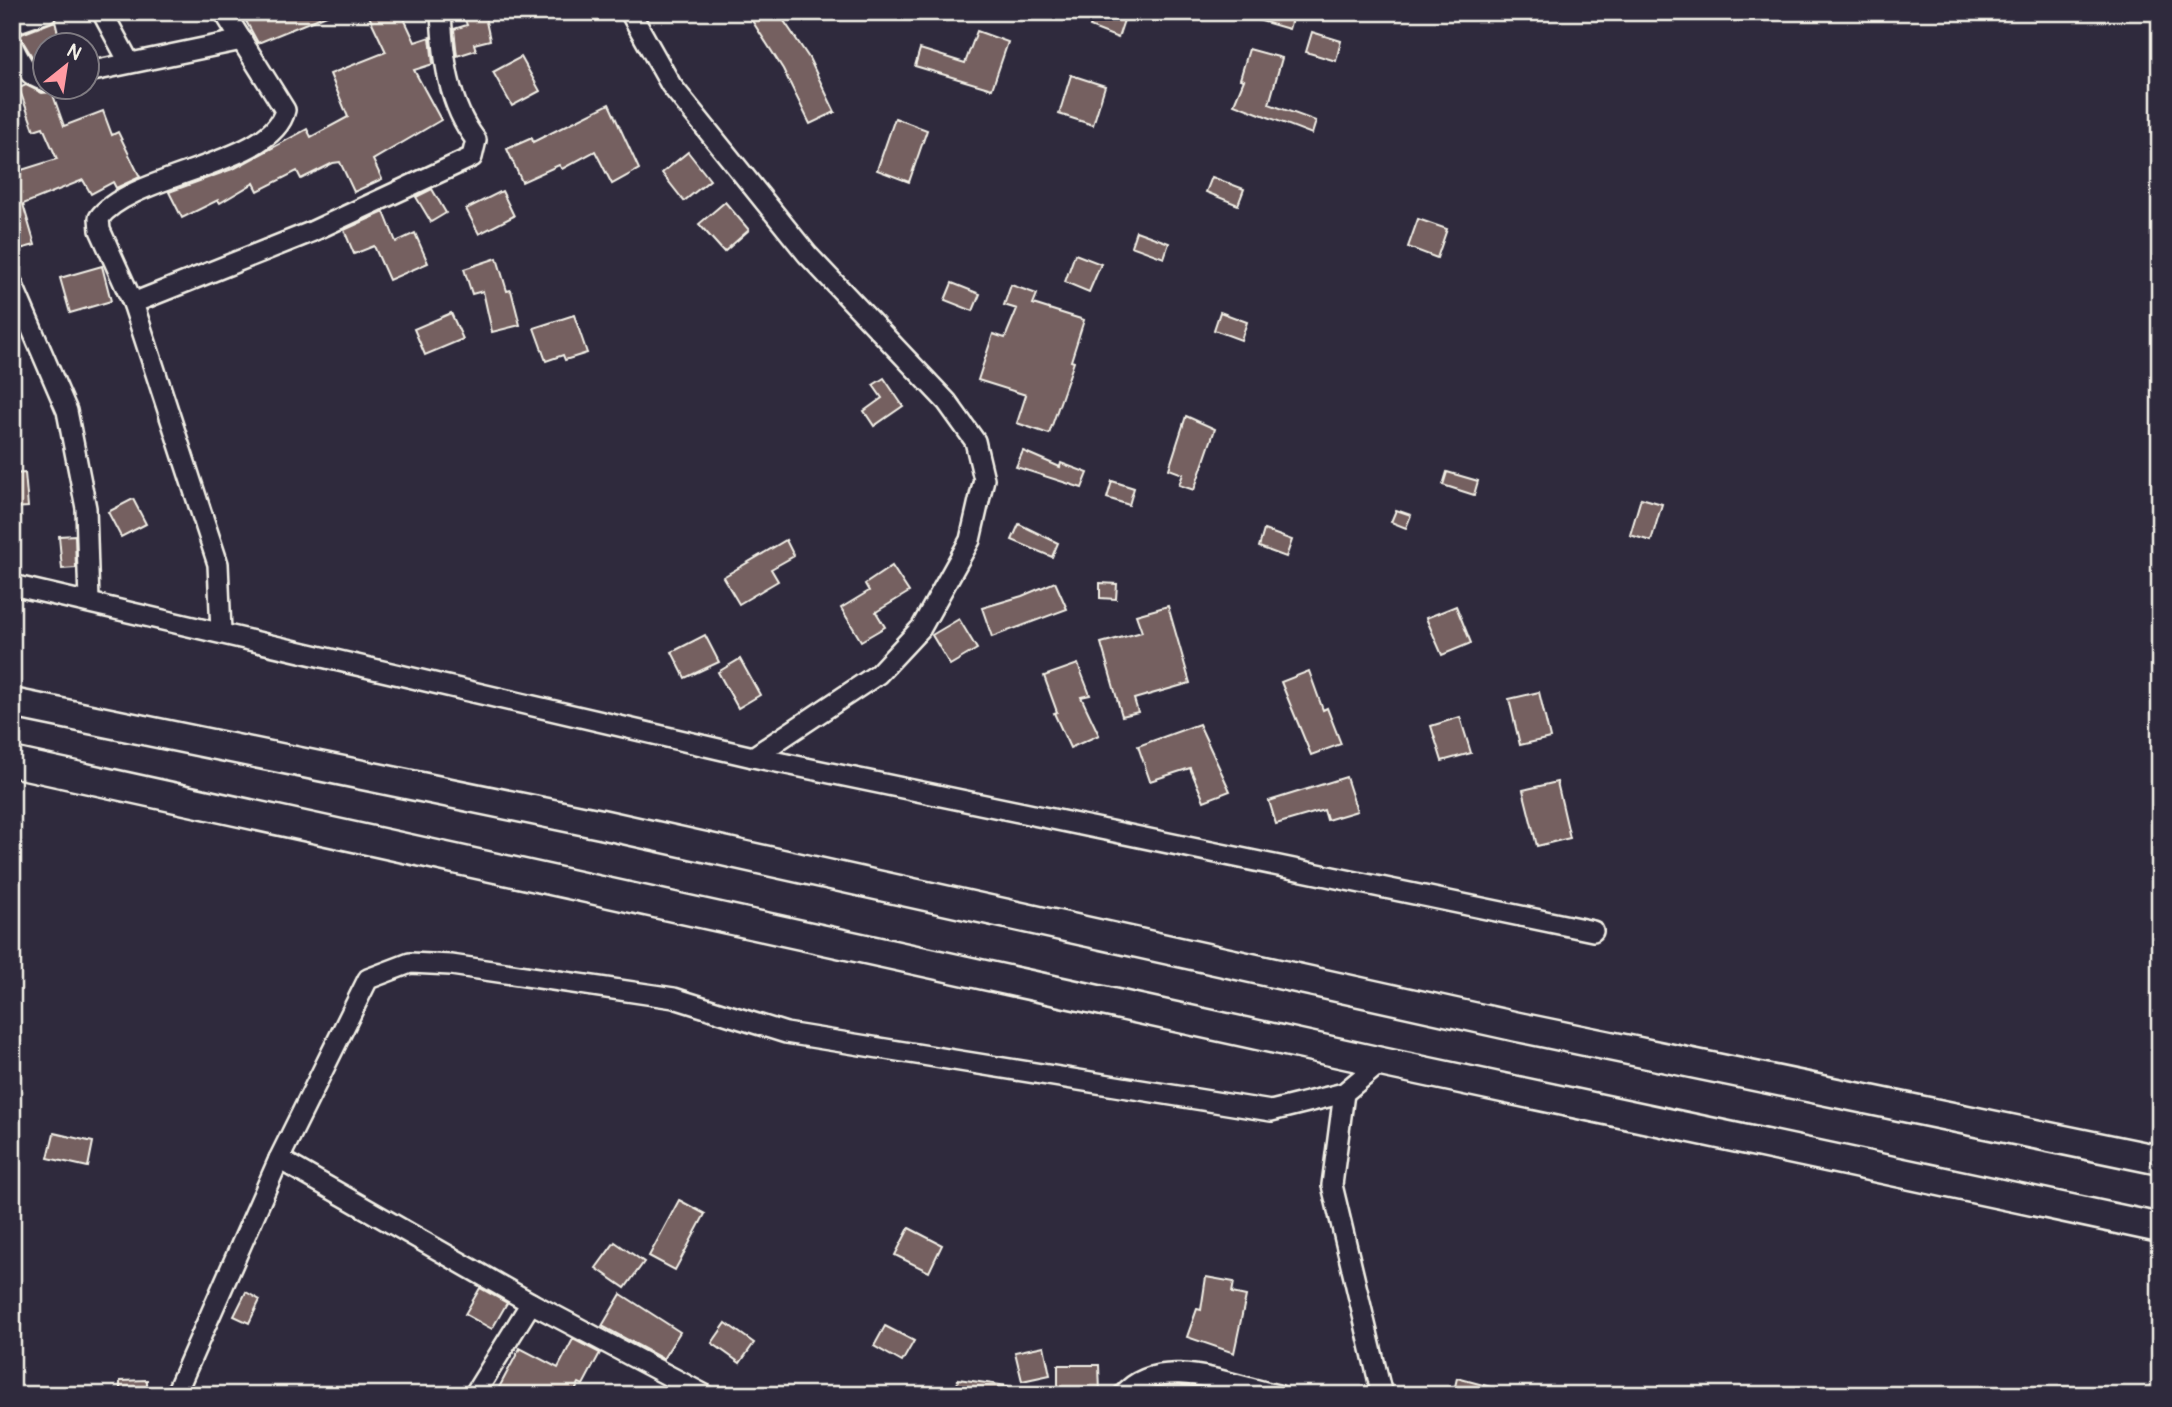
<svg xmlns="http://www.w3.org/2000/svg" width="2172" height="1407" viewBox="0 0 2172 1407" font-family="Pangolin,sans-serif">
<rect width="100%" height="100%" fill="#2f2a3d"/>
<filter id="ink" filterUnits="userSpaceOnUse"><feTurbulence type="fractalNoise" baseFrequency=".0143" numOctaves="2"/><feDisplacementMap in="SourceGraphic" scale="14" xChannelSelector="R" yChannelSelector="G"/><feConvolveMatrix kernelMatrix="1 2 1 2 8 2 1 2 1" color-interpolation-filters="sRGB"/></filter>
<g filter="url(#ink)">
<g fill="#746061" stroke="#f4f1e8" stroke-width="2">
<path d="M 241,12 L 334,12 L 258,43 Z"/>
<path d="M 367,12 L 401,12 L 415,42 L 430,37 L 433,64 L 414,70 L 441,120 L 373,160 L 382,179 L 354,192 L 340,162 L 333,163 L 301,179 L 297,171 L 258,191 L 254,183 L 220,203 L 218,200 L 182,218 L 169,192 L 235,168 L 307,129 L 311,137 L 348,117 L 330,74 L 386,52 Z"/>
<path d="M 462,12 L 484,12 L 490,40 L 474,44 L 476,50 L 457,56 L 454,29 L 467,25 Z"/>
<path d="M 761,12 L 778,12 L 809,58 L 835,112 L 810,124 L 783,69 L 751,19 Z"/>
<path d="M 1096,12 L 1124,20 L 1118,38 L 1090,27 Z"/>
<path d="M 1245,12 L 1294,12 L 1289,29 L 1244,16 Z"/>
<path d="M 55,21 L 61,46 L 46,46 L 46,68 L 34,60 L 19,35 Z"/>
<path d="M 977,31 L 1008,42 L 992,89 L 915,66 L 920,49 L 965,63 Z"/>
<path d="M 1312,32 L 1341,41 L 1336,61 L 1306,52 Z"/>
<path d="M 1249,49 L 1282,58 L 1269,104 L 1316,121 L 1312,134 L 1234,104 L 1244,80 L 1240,79 Z"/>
<path d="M 521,57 L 540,91 L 512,106 L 493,72 Z"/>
<path d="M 1071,75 L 1105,86 L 1093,125 L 1059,114 Z"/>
<path d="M 26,85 L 42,93 L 52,92 L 64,126 L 103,111 L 112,135 L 118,132 L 140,177 L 116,188 L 113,182 L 91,194 L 83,180 L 23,204 L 35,245 L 12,251 L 12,173 L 57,159 L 43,127 L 34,130 L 19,88 Z"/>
<path d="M 609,104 L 639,169 L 612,184 L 595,151 L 562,169 L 559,165 L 522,182 L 507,149 L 532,138 L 533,142 Z"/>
<path d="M 895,118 L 927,130 L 909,182 L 877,170 Z"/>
<path d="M 688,152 L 710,180 L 684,201 L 662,173 Z"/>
<path d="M 1212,177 L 1244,189 L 1238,205 L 1206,192 Z"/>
<path d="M 432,189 L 446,213 L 431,222 L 416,197 Z"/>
<path d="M 502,191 L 514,216 L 479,234 L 466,209 Z"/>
<path d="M 725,202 L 749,230 L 724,252 L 699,224 Z"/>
<path d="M 384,212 L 396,242 L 415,233 L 428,263 L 389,280 L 374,246 L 354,254 L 344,230 Z"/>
<path d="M 1418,219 L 1447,229 L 1437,258 L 1408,247 Z"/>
<path d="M 1136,231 L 1169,243 L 1164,258 L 1131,246 Z"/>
<path d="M 1075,254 L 1101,264 L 1089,292 L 1065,282 Z"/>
<path d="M 497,258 L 507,291 L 511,290 L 520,325 L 492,332 L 483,291 L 472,294 L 464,269 Z"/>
<path d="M 102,266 L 111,301 L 70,313 L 60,278 Z"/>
<path d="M 952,283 L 980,294 L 973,311 L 945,300 Z"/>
<path d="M 1011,285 L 1037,294 L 1033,304 L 1084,320 L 1071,361 L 1074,362 L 1049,434 L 1017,423 L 1026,395 L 978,380 L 993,334 L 1005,338 L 1017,309 L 1004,305 Z"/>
<path d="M 1220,312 L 1247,322 L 1241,340 L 1214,330 Z"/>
<path d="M 451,313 L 463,339 L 425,355 L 414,329 Z"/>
<path d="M 574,315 L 587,353 L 565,360 L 563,355 L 546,361 L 534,328 Z"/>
<path d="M 884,378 L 903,406 L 874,426 L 864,411 L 882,398 L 873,385 Z"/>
<path d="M 1186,416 L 1215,429 L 1194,490 L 1179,485 L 1183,474 L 1169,469 Z"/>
<path d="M 1023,451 L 1060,467 L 1061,463 L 1088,473 L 1082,488 L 1016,467 Z"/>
<path d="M 1447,472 L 1478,481 L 1474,495 L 1443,485 Z"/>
<path d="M 25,473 L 28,507 L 12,508 L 12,474 Z"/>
<path d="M 1112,481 L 1134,488 L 1129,505 L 1107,498 Z"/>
<path d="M 1641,498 L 1662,504 L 1651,541 L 1630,535 Z"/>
<path d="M 133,499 L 146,524 L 121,537 L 108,512 Z"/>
<path d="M 1396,510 L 1411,515 L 1406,528 L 1391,522 Z"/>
<path d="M 1019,524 L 1058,543 L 1052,557 L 1012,540 Z"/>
<path d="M 1264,530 L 1292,540 L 1286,557 L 1259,547 Z"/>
<path d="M 75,535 L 76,568 L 62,569 L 59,536 Z"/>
<path d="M 786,540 L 794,556 L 771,569 L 778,581 L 739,604 L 723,577 Z"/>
<path d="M 892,566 L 909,592 L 876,612 L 885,627 L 861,641 L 841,608 L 869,591 L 865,584 Z"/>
<path d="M 1055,582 L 1067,609 L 992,637 L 982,608 L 1022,596 Z"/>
<path d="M 1100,583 L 1117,584 L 1116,599 L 1100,598 Z"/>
<path d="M 1168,606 L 1190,683 L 1134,699 L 1138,712 L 1122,716 L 1101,643 L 1142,632 L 1136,615 Z"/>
<path d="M 1456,606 L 1471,643 L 1442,655 L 1426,618 Z"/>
<path d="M 959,619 L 977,649 L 950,665 L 932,635 Z"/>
<path d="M 705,635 L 719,662 L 685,678 L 672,652 Z"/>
<path d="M 740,659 L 760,695 L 738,708 L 718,672 Z"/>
<path d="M 1078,664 L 1090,695 L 1081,697 L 1099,735 L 1070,748 L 1054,713 L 1057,712 L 1044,676 Z"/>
<path d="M 1309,671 L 1323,710 L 1327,708 L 1341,744 L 1311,755 L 1281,682 Z"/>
<path d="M 1539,692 L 1550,738 L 1520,745 L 1509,699 Z"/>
<path d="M 1460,717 L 1471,753 L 1442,761 L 1431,726 Z"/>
<path d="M 1199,724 L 1230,791 L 1204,801 L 1190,768 L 1150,781 L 1138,746 Z"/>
<path d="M 1346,777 L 1357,811 L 1327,820 L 1324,810 L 1276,824 L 1269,801 Z"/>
<path d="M 1557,782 L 1570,838 L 1537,846 L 1523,790 Z"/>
<path d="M 54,1133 L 93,1142 L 88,1167 L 48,1158 Z"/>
<path d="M 679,1200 L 705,1214 L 675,1270 L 649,1256 Z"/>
<path d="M 909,1228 L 942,1245 L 929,1272 L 895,1255 Z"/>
<path d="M 615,1242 L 644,1262 L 625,1288 L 596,1268 Z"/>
<path d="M 1206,1277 L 1234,1282 L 1232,1293 L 1246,1296 L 1234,1353 L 1187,1337 L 1197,1309 L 1201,1310 Z"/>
<path d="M 480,1288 L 507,1303 L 492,1329 L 465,1314 Z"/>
<path d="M 246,1292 L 260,1300 L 249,1323 L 234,1316 Z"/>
<path d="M 621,1294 L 680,1332 L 663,1359 L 602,1326 Z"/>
<path d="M 726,1323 L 754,1343 L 740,1363 L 712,1343 Z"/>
<path d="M 885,1326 L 914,1341 L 902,1362 L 874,1346 Z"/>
<path d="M 573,1339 L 600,1353 L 583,1385 L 579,1383 L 573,1395 L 495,1395 L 520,1348 L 558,1368 Z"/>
<path d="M 1044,1346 L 1050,1375 L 1022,1381 L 1015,1352 Z"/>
<path d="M 1058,1365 L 1099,1365 L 1100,1392 L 1058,1392 Z"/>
<path d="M 1457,1378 L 1502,1390 L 1502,1395 L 1453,1395 Z"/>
<path d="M 958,1379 L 1008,1386 L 1008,1395 L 956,1395 Z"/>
<path d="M 147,1380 L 147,1395 L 120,1395 L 120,1381 Z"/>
</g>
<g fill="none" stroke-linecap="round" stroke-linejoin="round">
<defs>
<g id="minor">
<path d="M 102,12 L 129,62"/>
<path d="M 630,12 L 671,85 L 807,254 L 947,402 L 975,441 L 984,479 L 970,540 L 921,628 L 878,674 L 753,757"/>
<path d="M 12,24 L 47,12"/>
<path d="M 12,45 C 21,63 26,76 46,81"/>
<path d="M 88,72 L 242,40"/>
<path d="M 12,283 L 67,411 L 86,508 L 89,602"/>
<path d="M 133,303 L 311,232 L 472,157 L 476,140 C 448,104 443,57 441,12"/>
<path d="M 12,585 L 753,757 L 1593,931"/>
<path d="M 221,632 L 218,564 L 133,303 L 100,230 L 99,218 C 132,173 273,165 285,110 L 224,12"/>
<path d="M 1344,1093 L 1332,1185 L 1382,1395"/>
<path d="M 279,1159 L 531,1303 L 705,1395"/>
<path d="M 175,1395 L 279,1159 L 368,979 L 410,963 L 451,965 L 674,998 L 786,1033 L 1271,1111 L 1344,1093 L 1381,1062"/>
<path d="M 474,1395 L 531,1303"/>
<path d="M 1123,1395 C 1160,1352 1232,1386 1278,1395"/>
</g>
<g id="highway">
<path d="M 12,703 L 601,824 L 1518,1027 L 2160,1160"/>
<path d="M 12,762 L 1381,1062 L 2160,1228"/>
</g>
</defs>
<use href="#minor" stroke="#f4f1e8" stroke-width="24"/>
<use href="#highway" stroke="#f4f1e8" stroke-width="33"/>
<use href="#minor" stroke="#2f2a3d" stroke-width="19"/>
<use href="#highway" stroke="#2f2a3d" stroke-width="28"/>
</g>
</g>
<rect width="2172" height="1407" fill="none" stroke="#2f2a3d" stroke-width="42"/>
<rect x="21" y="21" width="2130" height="1365" fill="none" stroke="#f4f1e8" stroke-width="2.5" filter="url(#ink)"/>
<g transform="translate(66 66) rotate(30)"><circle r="33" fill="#2f2a3d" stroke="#7e7a81" stroke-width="2"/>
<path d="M0-5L12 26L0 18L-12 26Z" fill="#ff9aa2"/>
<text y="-10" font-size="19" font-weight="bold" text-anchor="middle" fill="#f4f1e8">N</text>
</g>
</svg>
